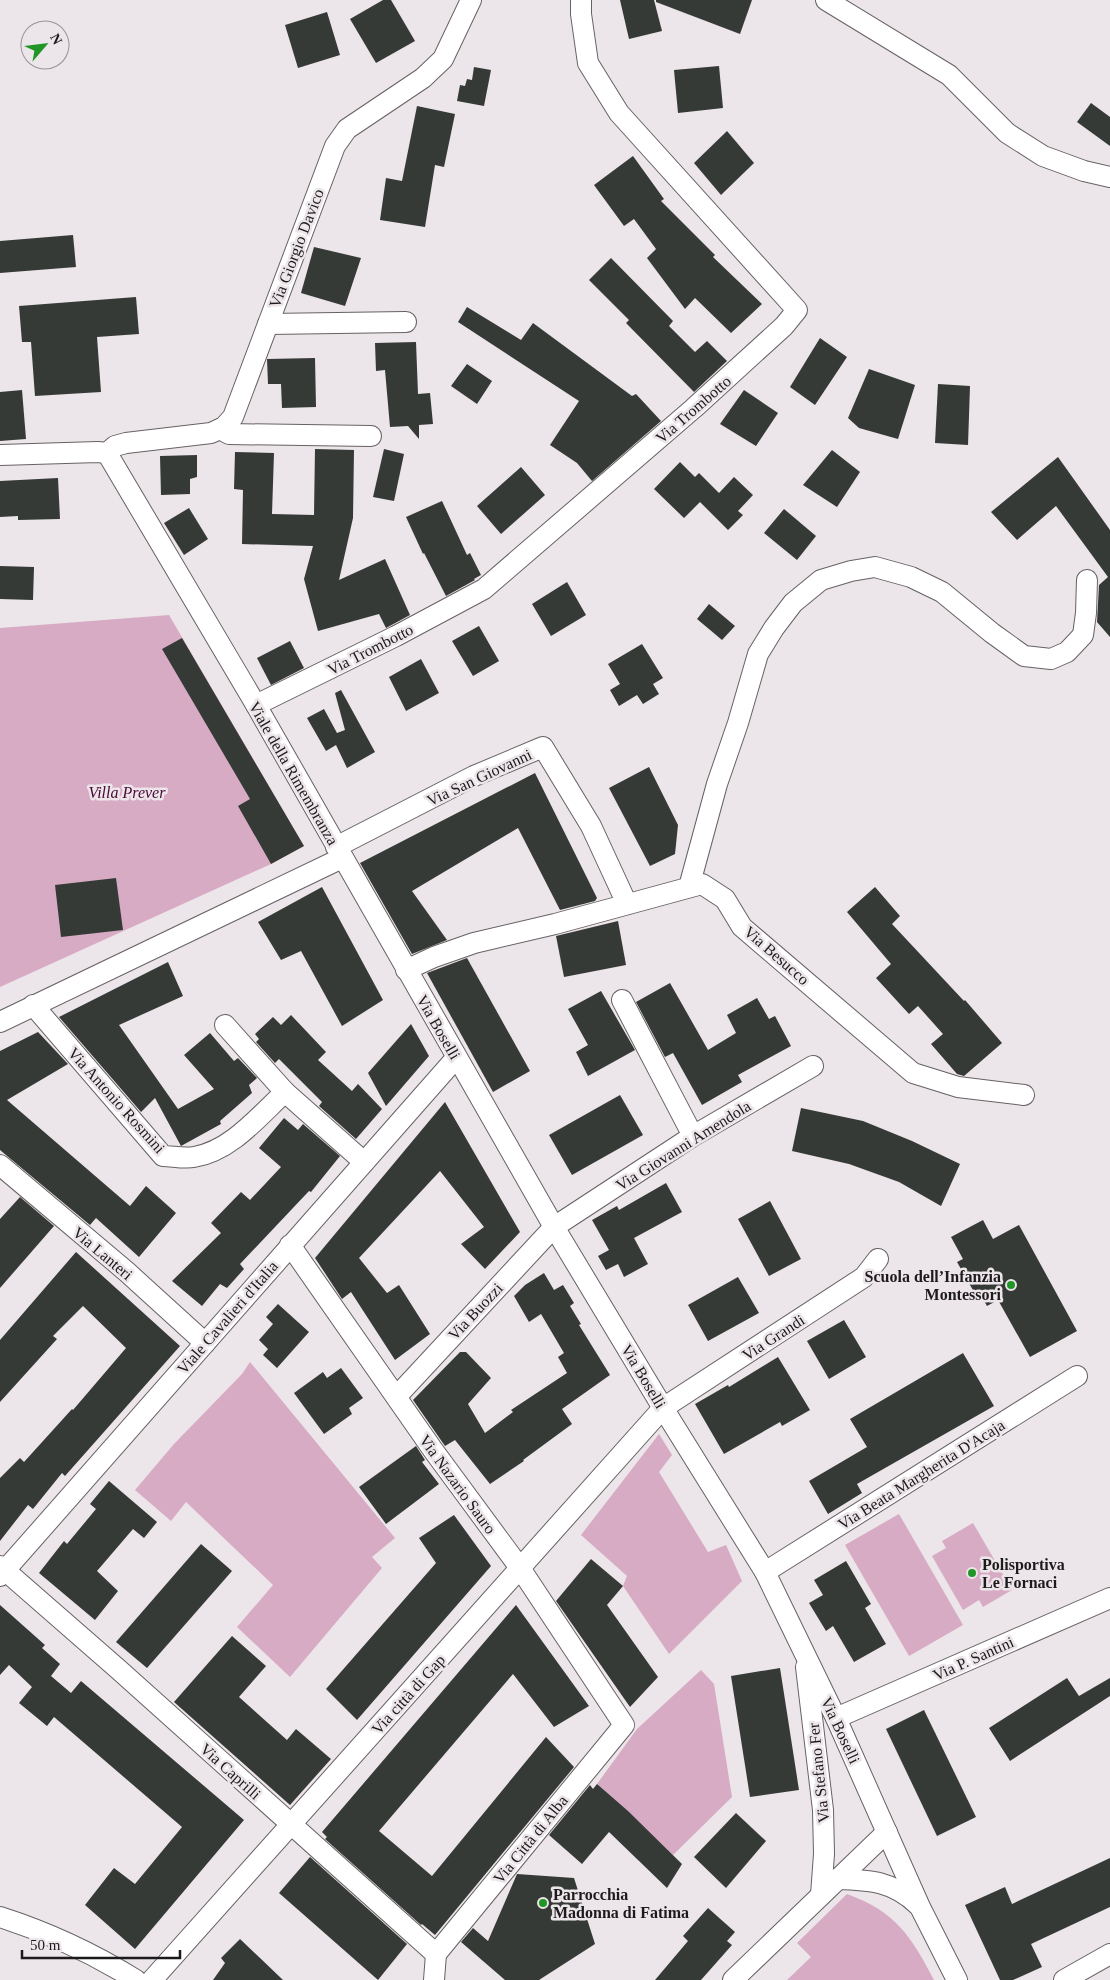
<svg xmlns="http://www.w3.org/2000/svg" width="1110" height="1980" viewBox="0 0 1110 1980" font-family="'Times New Roman',serif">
<rect width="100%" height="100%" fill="#ece5e9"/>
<g fill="#d8abc5">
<path d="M 169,615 L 304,846 L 271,864 L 0,987 L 0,628 Z"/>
<path d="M 250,1362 L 395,1538 L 372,1557 L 382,1568 L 290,1677 L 237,1627 L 273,1585 L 186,1502 L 171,1521 L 135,1490 L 174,1444 L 242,1374 Z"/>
<path d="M 659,1434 L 672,1455 L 659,1472 L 708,1552 L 726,1545 L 742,1581 L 669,1654 L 623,1586 L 627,1576 L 581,1535 Z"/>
<path d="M 899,1514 L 963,1625 L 909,1656 L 845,1545 Z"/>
<path d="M 973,1523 L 1012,1590 L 983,1607 L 979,1600 L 963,1610 L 932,1556 L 946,1548 L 942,1541 Z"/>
<path d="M 701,1670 L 714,1684 L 732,1797 L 673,1855 L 597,1784 L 637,1729 Z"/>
<path d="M 847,1894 C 896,1912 911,1936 934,1980 L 787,1980 L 811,1957 L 797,1943 Z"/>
</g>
<g fill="#363a36">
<path d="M 383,0 L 391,0 L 415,41 L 376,63 L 350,19 Z"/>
<path d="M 620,0 L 654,0 L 662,31 L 629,39 Z"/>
<path d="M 656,0 L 752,0 L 740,34 L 656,2 Z"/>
<path d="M 327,12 L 340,55 L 298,68 L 285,25 Z"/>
<path d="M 719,66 L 723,108 L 678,113 L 674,70 Z"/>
<path d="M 474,67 L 491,70 L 484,106 L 457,101 L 460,85 L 465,86 L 467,79 L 472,80 Z"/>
<path d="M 1091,103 L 1110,117 L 1110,146 L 1077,122 Z"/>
<path d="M 417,106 L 455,114 L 444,167 L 435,165 L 425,227 L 380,220 L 386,178 L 402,181 Z"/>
<path d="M 727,131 L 754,163 L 721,195 L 694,163 Z"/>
<path d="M 633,156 L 664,199 L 661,201 L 715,255 L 713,257 L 762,304 L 731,333 L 695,298 L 685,309 L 647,258 L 656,249 L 634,219 L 624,226 L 594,185 Z"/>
<path d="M 73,235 L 76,267 L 0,273 L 0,241 Z"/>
<path d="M 314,247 L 361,258 L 345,306 L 301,293 Z"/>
<path d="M 611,258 L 673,321 L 669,326 L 695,352 L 707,341 L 727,361 L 694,392 L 626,323 L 629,320 L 589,280 Z"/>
<path d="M 136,297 L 139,334 L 97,337 L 101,392 L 35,396 L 31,342 L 22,342 L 19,306 Z"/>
<path d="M 467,307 L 521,340 L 533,323 L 632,396 L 636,394 L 661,421 L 592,481 L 577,463 L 550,445 L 579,401 L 458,322 Z"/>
<path d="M 820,338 L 847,357 L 815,405 L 790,387 Z"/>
<path d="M 416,342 L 418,394 L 430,393 L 433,424 L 419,425 L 419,439 L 408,426 L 390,427 L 385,370 L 376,371 L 375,343 Z"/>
<path d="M 315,358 L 316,407 L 282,408 L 281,384 L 268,384 L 267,359 Z"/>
<path d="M 467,364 L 492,381 L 477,404 L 451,386 Z"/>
<path d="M 869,369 L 915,385 L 898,439 L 859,428 L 848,418 Z"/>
<path d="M 938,384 L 970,386 L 968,445 L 935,443 Z"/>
<path d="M 22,390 L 26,439 L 0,441 L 0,392 Z"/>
<path d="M 744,390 L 778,413 L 756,446 L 720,424 Z"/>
<path d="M 315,449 L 354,450 L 353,518 L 339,580 L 385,559 L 410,615 L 386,628 L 379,614 L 318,631 L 304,579 L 313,546 L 242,544 L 243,490 L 234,489 L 235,452 L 274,453 L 272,514 L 314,515 Z"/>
<path d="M 384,449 L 404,454 L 394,501 L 373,497 Z"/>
<path d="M 832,450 L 860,472 L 837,507 L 803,485 Z"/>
<path d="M 197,455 L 197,477 L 190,479 L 190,494 L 161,495 L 160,456 Z"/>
<path d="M 1058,457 L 1110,530 L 1110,637 L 1097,622 L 1099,585 L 1108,577 L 1056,506 L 1017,540 L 991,512 Z"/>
<path d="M 680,462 L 695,477 L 699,473 L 719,493 L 734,477 L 753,495 L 738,511 L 743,515 L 728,530 L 700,502 L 684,518 L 654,489 Z"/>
<path d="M 521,467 L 545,495 L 501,534 L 477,506 Z"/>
<path d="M 58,478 L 60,519 L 18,520 L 18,516 L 0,517 L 0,481 Z"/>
<path d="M 442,501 L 467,555 L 470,553 L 481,575 L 474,579 L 475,580 L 446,596 L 424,553 L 423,554 L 406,517 Z"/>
<path d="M 189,508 L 208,539 L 184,555 L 164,523 Z"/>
<path d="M 784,509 L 816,536 L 797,560 L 764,533 Z"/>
<path d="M 0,566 L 34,567 L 33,600 L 0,599 Z"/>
<path d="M 567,582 L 586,615 L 551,636 L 532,604 Z"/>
<path d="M 709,604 L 735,626 L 722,640 L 697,619 Z"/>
<path d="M 479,626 L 499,661 L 473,676 L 452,641 Z"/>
<path d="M 182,638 L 304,846 L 271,864 L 238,806 L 250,799 L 162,649 Z"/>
<path d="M 290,641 L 304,668 L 271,685 L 257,658 Z"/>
<path d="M 642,644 L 663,678 L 653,684 L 659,694 L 643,704 L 637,695 L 619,706 L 610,690 L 620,684 L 608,664 Z"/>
<path d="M 421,659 L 439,693 L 406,711 L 389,677 Z"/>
<path d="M 341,690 L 375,752 L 347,768 L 336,745 L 326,751 L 307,718 L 324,709 L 337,733 L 345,730 L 335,693 Z"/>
<path d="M 649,767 L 678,825 L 675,854 L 650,866 L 609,788 Z"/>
<path d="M 535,773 L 597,898 L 595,901 L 560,910 L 518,828 L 412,891 L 447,940 L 412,954 L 360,863 Z"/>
<path d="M 116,878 L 123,930 L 61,937 L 55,885 Z"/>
<path d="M 322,887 L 383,1000 L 342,1026 L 301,951 L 281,960 L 258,922 Z"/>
<path d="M 875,887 L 900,916 L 892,924 L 964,1001 L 965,1000 L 1002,1043 L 964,1076 L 957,1074 L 931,1044 L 943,1034 L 918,1006 L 909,1014 L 876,978 L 891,964 L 847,912 Z"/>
<path d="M 618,921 L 626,965 L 564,977 L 556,936 Z"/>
<path d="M 467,958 L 530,1071 L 493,1092 L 427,973 Z"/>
<path d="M 168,962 L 183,996 L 119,1025 L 178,1109 L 214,1089 L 184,1055 L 210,1033 L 234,1061 L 238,1058 L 257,1078 L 249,1085 L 252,1093 L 220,1121 L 221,1124 L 181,1146 L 155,1098 L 141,1112 L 59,1017 Z"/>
<path d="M 670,983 L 708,1050 L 736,1033 L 727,1015 L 757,998 L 769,1019 L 775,1016 L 791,1046 L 738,1075 L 742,1082 L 702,1105 L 673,1053 L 665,1057 L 636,1002 Z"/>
<path d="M 601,991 L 635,1050 L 588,1076 L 576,1052 L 588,1045 L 568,1009 Z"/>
<path d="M 291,1015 L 326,1052 L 318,1060 L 352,1091 L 358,1084 L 382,1109 L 356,1139 L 319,1106 L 322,1102 L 279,1059 L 275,1063 L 256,1042 L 259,1039 L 255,1034 L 273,1017 L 281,1025 Z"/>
<path d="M 411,1024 L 429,1056 L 386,1106 L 368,1073 Z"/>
<path d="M 38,1032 L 68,1064 L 7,1100 L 130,1206 L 146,1186 L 176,1213 L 139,1257 L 96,1218 L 90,1225 L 0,1150 L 0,1051 Z"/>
<path d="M 620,1095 L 643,1135 L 572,1175 L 549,1135 Z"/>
<path d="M 445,1102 L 520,1232 L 485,1269 L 461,1244 L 484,1227 L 440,1171 L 359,1258 L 387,1293 L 399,1285 L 430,1334 L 395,1360 L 351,1292 L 342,1299 L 315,1258 Z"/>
<path d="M 801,1108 L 863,1121 L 912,1141 L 960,1164 L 941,1206 L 899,1182 L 849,1164 L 792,1151 Z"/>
<path d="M 284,1118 L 298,1130 L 303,1124 L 340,1156 L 311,1192 L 309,1191 L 240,1264 L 244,1269 L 227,1288 L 220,1284 L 202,1306 L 172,1281 L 221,1233 L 211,1223 L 241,1192 L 250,1200 L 281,1167 L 259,1148 Z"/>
<path d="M 666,1183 L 682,1212 L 634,1238 L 648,1264 L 624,1277 L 618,1264 L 606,1270 L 598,1256 L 609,1250 L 592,1220 L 617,1206 L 619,1210 Z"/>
<path d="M 20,1197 L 54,1226 L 0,1288 L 0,1219 Z"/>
<path d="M 770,1201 L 801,1259 L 769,1276 L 738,1219 Z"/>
<path d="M 983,1220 L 993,1239 L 1019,1225 L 1077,1331 L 1030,1357 L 998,1300 L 987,1306 L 978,1290 L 974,1292 L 957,1262 L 963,1259 L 951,1237 Z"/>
<path d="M 76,1252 L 180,1346 L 65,1476 L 62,1473 L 33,1509 L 28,1505 L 0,1541 L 0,1478 L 20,1458 L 24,1462 L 72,1409 L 73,1410 L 126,1348 L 83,1306 L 53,1336 L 57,1339 L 0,1402 L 0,1340 Z"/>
<path d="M 544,1273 L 554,1290 L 563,1285 L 574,1303 L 570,1306 L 581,1324 L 579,1325 L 610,1375 L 562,1409 L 572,1424 L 523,1460 L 524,1461 L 490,1484 L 455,1440 L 445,1446 L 413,1400 L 460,1352 L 466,1352 L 491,1378 L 468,1404 L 485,1433 L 513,1412 L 511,1410 L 567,1373 L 558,1357 L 564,1353 L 541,1314 L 529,1322 L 514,1296 L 525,1285 Z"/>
<path d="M 738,1277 L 759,1313 L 708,1341 L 688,1305 Z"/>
<path d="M 278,1304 L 309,1332 L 277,1368 L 263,1355 L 268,1349 L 259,1340 L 273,1324 L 266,1317 Z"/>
<path d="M 844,1320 L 866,1357 L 829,1379 L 807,1341 Z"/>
<path d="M 963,1353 L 994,1406 L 857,1484 L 862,1493 L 828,1514 L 809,1481 L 867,1447 L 850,1419 Z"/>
<path d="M 778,1357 L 810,1410 L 782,1426 L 780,1422 L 724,1454 L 695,1404 L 728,1385 L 729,1387 Z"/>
<path d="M 341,1368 L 363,1398 L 349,1408 L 352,1414 L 324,1434 L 294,1393 L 323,1372 L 327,1378 Z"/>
<path d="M 416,1446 L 425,1460 L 422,1462 L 439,1484 L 386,1524 L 359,1487 Z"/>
<path d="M 109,1481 L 157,1522 L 144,1538 L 133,1529 L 97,1571 L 118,1591 L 95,1620 L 39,1573 L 64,1541 L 67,1544 L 96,1509 L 90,1504 Z"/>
<path d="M 454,1515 L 491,1566 L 357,1720 L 326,1689 L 436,1563 L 419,1538 Z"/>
<path d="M 201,1544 L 232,1571 L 147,1668 L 116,1642 Z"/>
<path d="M 591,1559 L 623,1586 L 607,1605 L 658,1677 L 630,1707 L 556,1601 Z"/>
<path d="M 846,1561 L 871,1604 L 865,1608 L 886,1644 L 854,1662 L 833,1626 L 826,1631 L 809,1603 L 823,1595 L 814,1580 Z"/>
<path d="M 0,1605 L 45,1645 L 42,1648 L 60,1664 L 51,1676 L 71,1693 L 81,1681 L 244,1820 L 135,1949 L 85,1905 L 114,1868 L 135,1884 L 182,1827 L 54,1717 L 47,1726 L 19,1703 L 32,1687 L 9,1665 L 0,1675 Z"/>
<path d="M 516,1605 L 589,1706 L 554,1727 L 513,1674 L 379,1831 L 432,1876 L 546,1737 L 574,1767 L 435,1935 L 422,1924 L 421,1925 L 325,1839 L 327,1837 L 322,1832 Z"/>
<path d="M 232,1636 L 266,1666 L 239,1697 L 287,1740 L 296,1729 L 331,1759 L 290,1805 L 174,1702 Z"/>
<path d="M 780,1668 L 799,1790 L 750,1797 L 731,1676 Z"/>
<path d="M 1067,1678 L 1079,1696 L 1110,1678 L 1110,1696 L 1010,1761 L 989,1728 Z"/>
<path d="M 924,1710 L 976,1817 L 937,1836 L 886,1729 Z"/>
<path d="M 597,1784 L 628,1811 L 682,1864 L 667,1888 L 609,1832 L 582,1864 L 549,1835 L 590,1785 L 593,1789 Z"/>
<path d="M 736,1813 L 766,1841 L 726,1888 L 694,1857 Z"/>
<path d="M 310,1857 L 407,1944 L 378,1980 L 279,1893 Z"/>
<path d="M 1110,1858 L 1110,1907 L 1031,1944 L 1042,1967 L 1013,1980 L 1000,1980 L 965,1905 L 1005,1887 L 1012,1904 Z"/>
<path d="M 517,1874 L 574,1878 L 595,1944 L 539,1980 L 505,1980 L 461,1942 L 473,1928 L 488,1941 Z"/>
<path d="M 708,1908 L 735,1932 L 727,1941 L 732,1945 L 701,1980 L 655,1980 L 688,1941 L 683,1936 Z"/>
<path d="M 240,1939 L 283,1980 L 213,1980 L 225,1963 L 221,1958 Z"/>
</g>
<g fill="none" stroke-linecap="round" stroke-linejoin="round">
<defs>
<g id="minor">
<path d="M 826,0 L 949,75 L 1007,133 L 1043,156 L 1084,171 L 1110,177"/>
<path d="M 268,324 L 406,322"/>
<path d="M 220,429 L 229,434 L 371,436"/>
<path d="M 107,453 L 256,705 L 554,1227 L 663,1408 L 765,1572 L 836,1718 L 920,1907 L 957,1980"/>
<path d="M 107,453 L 115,446 L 126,443 L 211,433 L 224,427 L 233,417 L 335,146 L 347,129 L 423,78 L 443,59 L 471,0"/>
<path d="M 0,455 L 98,452 L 107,453"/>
<path d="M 256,705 L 396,636 L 484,589 L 694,408 L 784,326 L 797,310 L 619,113 L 588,63 L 581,14 L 581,0"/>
<path d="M 336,847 L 474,776 L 543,747 L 591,826 L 627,904"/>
<path d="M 689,887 L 717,784 L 738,723 L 758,654 L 774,628 L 793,603 L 821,580 L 851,571 L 875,567 L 911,577 L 942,592 L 992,633 L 1024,656 L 1051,659 L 1067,652 L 1083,635 L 1086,613 L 1087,580"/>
<path d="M 406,970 L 434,957 L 474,943 L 555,924 L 702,884 L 725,899 L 742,927 L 913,1073 L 958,1087 L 1024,1095"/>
<path d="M 622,1000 L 693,1136"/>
<path d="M 33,1005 L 163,1156 C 172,1156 184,1159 194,1157 C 231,1151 259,1116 285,1092 L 364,1162"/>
<path d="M 0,1022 L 342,858"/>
<path d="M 225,1025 L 285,1092"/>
<path d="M 0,1165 L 127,1272 L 205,1343"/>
<path d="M 290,1245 L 433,1450 L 520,1568 L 624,1725 L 436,1954"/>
<path d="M 397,1396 L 554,1227 L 693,1136 L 813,1066"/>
<path d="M 0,1566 L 118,1669 L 436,1954 L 434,1980"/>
<path d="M 765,1572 L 1077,1376"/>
<path d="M 0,1576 L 456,1058"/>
<path d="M 806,1667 L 823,1810 L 824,1854 L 821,1895"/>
<path d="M 836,1718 L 1110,1598"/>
<path d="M 837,1879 C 870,1880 893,1881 918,1905"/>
<path d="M 0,1917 C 47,1932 94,1954 136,1980"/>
<path d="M 152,1980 L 663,1408 L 864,1277 L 878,1259"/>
<path d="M 733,1980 L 887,1832"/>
<path d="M 1064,1980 L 1110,1954"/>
</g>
</defs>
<use href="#minor" stroke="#676164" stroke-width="22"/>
<use href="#minor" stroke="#fff" stroke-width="20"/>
</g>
<g fill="#209626" stroke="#ece5e9" stroke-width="2">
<circle cx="1011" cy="1285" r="5"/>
<circle cx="972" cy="1573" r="5"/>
<circle cx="543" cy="1903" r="5"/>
</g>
<g text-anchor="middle" stroke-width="5" stroke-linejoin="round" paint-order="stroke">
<g font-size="16" fill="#1c1a1b" stroke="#ece5e9">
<text transform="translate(296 248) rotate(-69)" y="6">Via Giorgio Davico</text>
<text transform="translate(693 409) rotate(-41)" y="6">Via Trombotto</text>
<text transform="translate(370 649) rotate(-27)" y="6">Via Trombotto</text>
<text transform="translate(294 773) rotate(60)" y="6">Viale della Rimembranza</text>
<text transform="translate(479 777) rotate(-25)" y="6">Via San Giovanni</text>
<text transform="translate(777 955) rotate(41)" y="6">Via Besucco</text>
<text transform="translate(439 1027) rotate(60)" y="6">Via Boselli</text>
<text transform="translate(117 1100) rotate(48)" y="6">Via Antonio Rosmini</text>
<text transform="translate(683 1145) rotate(-32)" y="6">Via Giovanni Amendola</text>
<text transform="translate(103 1253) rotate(40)" y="6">Via Lanteri</text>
<text transform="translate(475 1311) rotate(-47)" y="6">Via Buozzi</text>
<text transform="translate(227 1317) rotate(-49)" y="6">Viale Cavalieri d'Italia</text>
<text transform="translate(773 1337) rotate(-33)" y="6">Via Grandi</text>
<text transform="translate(644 1376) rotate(59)" y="6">Via Boselli</text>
<text transform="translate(921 1474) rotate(-32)" y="6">Via Beata Margherita D'Acaja</text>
<text transform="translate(458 1484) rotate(54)" y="6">Via Nazario Sauro</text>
<text transform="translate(973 1658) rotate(-24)" y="6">Via P. Santini</text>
<text transform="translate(408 1694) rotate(-48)" y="6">Via città di Gap</text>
<text transform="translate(841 1730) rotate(65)" y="6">Via Boselli</text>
<text transform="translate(231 1771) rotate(42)" y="6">Via Caprilli</text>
<text transform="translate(818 1773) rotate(-96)" y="6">Via Stefano Fer</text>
<text transform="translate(530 1839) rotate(-51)" y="6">Via Città di Alba</text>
</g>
<g font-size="16" font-style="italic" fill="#4b0638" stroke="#ece5e9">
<text x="127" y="798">Villa Prever</text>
</g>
<g font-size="16" font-weight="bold" fill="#1c1a1b" stroke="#ece5e9" text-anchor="start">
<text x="1001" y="1282" text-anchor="end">Scuola dell’Infanzia<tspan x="1001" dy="18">Montessori</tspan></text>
<text x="982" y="1570">Polisportiva<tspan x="982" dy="18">Le Fornaci</tspan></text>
<text x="553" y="1900">Parrocchia<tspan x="553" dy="18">Madonna di Fatima</tspan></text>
</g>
</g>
<g transform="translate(45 45) rotate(62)"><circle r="24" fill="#ece5e9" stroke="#999497"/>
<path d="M0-4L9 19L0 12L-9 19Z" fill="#209626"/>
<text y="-8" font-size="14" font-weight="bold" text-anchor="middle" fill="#1c1a1b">N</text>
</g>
<path d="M22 1950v8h158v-8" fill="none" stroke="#1c1a1b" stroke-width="2.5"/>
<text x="30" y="1950" font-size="15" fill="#1c1a1b" stroke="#ece5e9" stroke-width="4" paint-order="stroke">50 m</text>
</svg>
